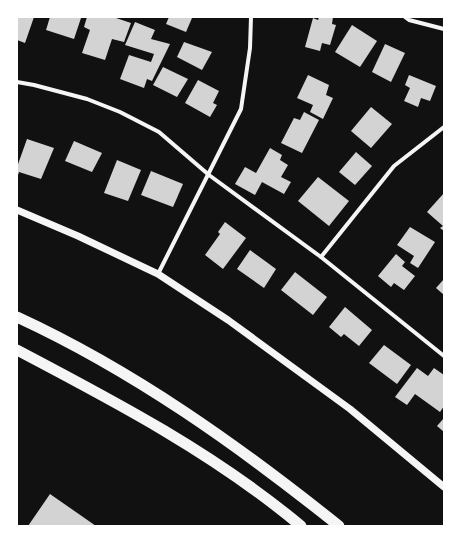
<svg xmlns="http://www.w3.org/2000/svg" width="461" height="543" viewBox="0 0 461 543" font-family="'Golos Text',sans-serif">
<rect width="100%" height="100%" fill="#111"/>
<g fill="#d3d3d3">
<path d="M 17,17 L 34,17 L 25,43 L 17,40 Z"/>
<path d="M 50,17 L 81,18 L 74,39 L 46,30 Z"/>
<path d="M 87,17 L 113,17 L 131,23 L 124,42 L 112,39 L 105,60 L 82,53 L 90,30 L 84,27 Z"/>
<path d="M 169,17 L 189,17 L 192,18 L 186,32 L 166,24 Z"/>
<path d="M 319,17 L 333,17 L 332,24 L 336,25 L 330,45 L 322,43 L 320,51 L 305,47 L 313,18 L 318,20 Z"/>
<path d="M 135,22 L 155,30 L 151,39 L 170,44 L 152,81 L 147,79 L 144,88 L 120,79 L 129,55 L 151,62 L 154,54 L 125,45 Z"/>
<path d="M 352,25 L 377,41 L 360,67 L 335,52 Z"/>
<path d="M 184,42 L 212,52 L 202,70 L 177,57 Z"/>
<path d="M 385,44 L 405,53 L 391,82 L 372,72 Z"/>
<path d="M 163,67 L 188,79 L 177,97 L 153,85 Z"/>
<path d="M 308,75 L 329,85 L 326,95 L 333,98 L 323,119 L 310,112 L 313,105 L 297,98 Z"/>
<path d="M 409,75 L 436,86 L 430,101 L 421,98 L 418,107 L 404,101 L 410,88 L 405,85 Z"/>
<path d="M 198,80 L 219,91 L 213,103 L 217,105 L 210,117 L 185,103 Z"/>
<path d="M 371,107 L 392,124 L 371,148 L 351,131 Z"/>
<path d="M 304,112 L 319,120 L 302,153 L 281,143 L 294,118 L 300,120 Z"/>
<path d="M 27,139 L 54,148 L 41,179 L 19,172 L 17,178 L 17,167 Z"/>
<path d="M 74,141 L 102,153 L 92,172 L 65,161 Z"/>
<path d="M 270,148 L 282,155 L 280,160 L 288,165 L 281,177 L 291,182 L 284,194 L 262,182 L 255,195 L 235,184 L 245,167 L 256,173 Z"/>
<path d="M 356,152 L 372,166 L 355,185 L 339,172 Z"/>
<path d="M 117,160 L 141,170 L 128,201 L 104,193 Z"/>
<path d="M 151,171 L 183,184 L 173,207 L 141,195 Z"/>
<path d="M 318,177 L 349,201 L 329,226 L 298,201 Z"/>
<path d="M 444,193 L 444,231 L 440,228 L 443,226 L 427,212 Z"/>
<path d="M 225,222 L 246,238 L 223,269 L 205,255 L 220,234 L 218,232 Z"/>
<path d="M 410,227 L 435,242 L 418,268 L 410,263 L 414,256 L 397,245 Z"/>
<path d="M 250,250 L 276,269 L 264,288 L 237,269 Z"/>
<path d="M 396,254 L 405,262 L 402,266 L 415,276 L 404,290 L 394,283 L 391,287 L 378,276 Z"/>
<path d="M 295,272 L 327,297 L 313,315 L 281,290 Z"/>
<path d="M 444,279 L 444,295 L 436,288 Z"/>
<path d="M 345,307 L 372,330 L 359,346 L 344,334 L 341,337 L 329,327 Z"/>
<path d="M 384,345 L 411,365 L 397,384 L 369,363 Z"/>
<path d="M 417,368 L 428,376 L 434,368 L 444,375 L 444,406 L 440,412 L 415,394 L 407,405 L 395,397 Z"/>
<path d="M 444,418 L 444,432 L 437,426 Z"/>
<path d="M 50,494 L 96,526 L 28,526 Z"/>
</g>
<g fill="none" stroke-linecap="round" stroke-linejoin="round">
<g stroke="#f5f5f5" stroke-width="4">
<path d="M 405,17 L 409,20 L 444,29"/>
<path d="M 17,82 L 34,85 L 87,99 L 120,112 L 159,132 L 209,175 L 321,257 L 444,356"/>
<path d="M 321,257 L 394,166 L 444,127"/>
<path d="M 158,274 L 241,109 L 250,48 L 251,17"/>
</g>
<path stroke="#f5f5f5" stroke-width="7" d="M 17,210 L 78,236 L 158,274 L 228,320 L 350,409 L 444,487"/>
<g stroke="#f5f5f5" stroke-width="11">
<path d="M 17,317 C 134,371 239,446 339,526"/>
<path d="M 17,350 C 116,402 215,454 301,526"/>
</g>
</g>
<rect width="461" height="543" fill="none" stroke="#ffffff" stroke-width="36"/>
</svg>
